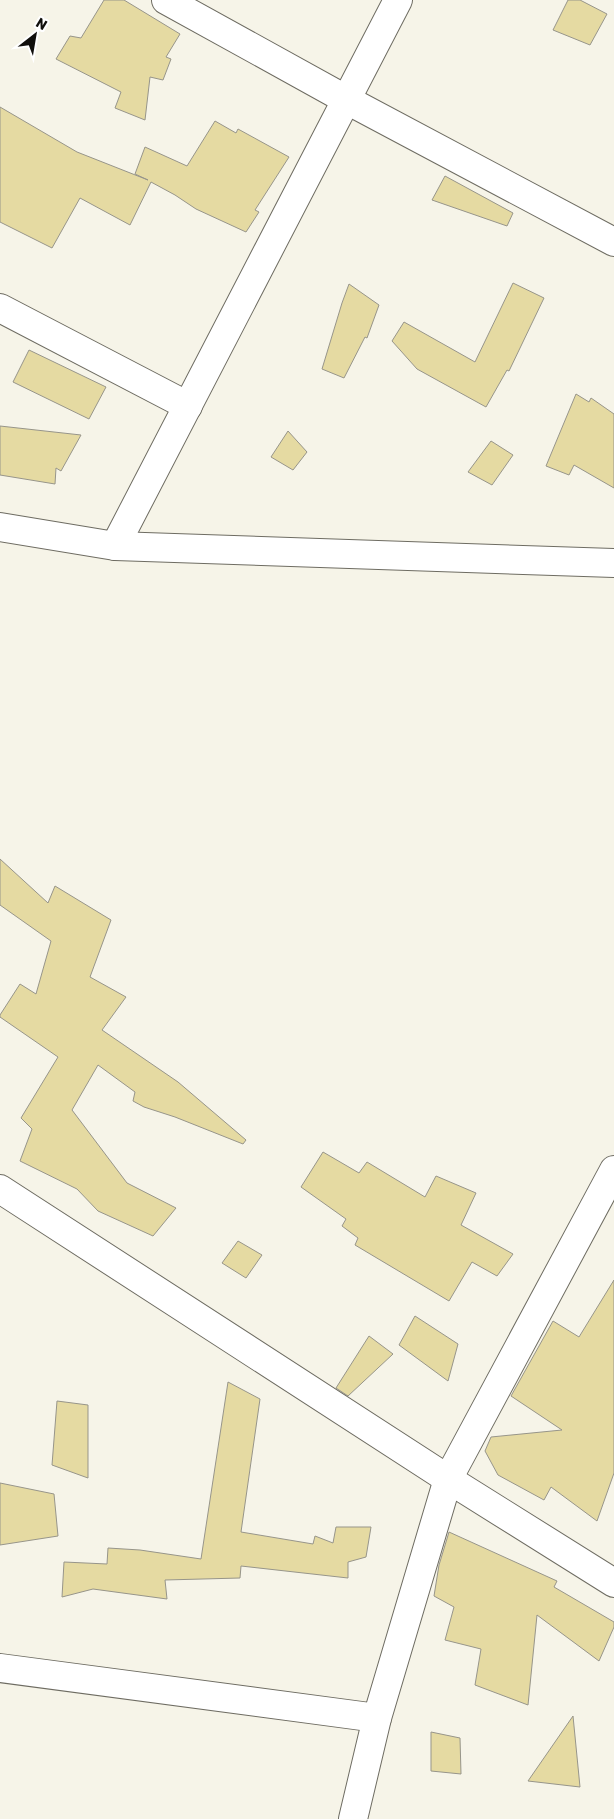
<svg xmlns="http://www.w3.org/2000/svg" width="614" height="1819" viewBox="0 0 614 1819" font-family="Rubik,sans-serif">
<rect width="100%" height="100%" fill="#f6f4e8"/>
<g fill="#e5daa2" stroke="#97958a">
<path d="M 104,0 L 124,0 L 180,34 L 166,57 L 171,59 L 163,80 L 150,77 L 145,120 L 115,108 L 121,92 L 56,59 L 70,36 L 81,38 Z"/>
<path d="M 568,0 L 580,0 L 607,14 L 590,45 L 553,30 Z"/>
<path d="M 0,107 L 77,152 L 148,180 L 135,174 L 145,147 L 187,166 L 215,121 L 236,133 L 238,129 L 289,157 L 255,210 L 259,212 L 246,232 L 196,209 L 175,195 L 151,182 L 130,225 L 80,198 L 52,248 L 0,222 Z"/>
<path d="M 445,176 L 513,213 L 507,226 L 432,200 Z"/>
<path d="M 513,283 L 544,298 L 509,371 L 507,370 L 486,407 L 417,369 L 392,341 L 404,322 L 475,362 Z"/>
<path d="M 349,284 L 379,305 L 367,338 L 365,337 L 344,378 L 322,369 L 342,303 Z"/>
<path d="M 29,350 L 106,387 L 89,419 L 13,382 Z"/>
<path d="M 576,394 L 589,402 L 591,398 L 614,414 L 614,488 L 574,465 L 569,475 L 546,466 Z"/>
<path d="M 0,426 L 81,435 L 61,471 L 56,468 L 55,484 L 0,475 Z"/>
<path d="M 288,431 L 307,452 L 293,470 L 271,457 Z"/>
<path d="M 491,441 L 513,455 L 492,485 L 468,472 Z"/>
<path d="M 0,859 L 48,903 L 55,886 L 111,920 L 90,977 L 126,997 L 102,1030 L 178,1082 L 246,1140 L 243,1144 L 175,1117 L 144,1107 L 133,1101 L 135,1092 L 98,1065 L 72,1110 L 127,1183 L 176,1208 L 153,1236 L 98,1211 L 77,1189 L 20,1161 L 32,1129 L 21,1118 L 58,1057 L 0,1017 L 0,1015 L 20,984 L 36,994 L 51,941 L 0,905 Z"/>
<path d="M 323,1152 L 359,1173 L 367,1162 L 425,1197 L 436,1176 L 476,1193 L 461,1225 L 513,1254 L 497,1276 L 472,1262 L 449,1301 L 355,1245 L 358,1238 L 342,1226 L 346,1219 L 301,1187 Z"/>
<path d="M 238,1241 L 262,1255 L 246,1278 L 222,1263 Z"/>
<path d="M 614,1280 L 614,1473 L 597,1521 L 551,1487 L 544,1500 L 498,1475 L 485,1451 L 491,1437 L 562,1430 L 511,1396 L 553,1321 L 579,1337 Z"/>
<path d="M 415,1316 L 458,1344 L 448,1381 L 399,1345 Z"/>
<path d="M 369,1336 L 393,1354 L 348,1396 L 336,1388 Z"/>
<path d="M 228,1382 L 260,1399 L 241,1532 L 313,1544 L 315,1536 L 333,1543 L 336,1527 L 371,1527 L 366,1557 L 348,1562 L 348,1578 L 241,1566 L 240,1578 L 165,1580 L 167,1599 L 93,1589 L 62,1597 L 64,1562 L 107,1564 L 108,1548 L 140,1550 L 201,1559 Z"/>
<path d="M 57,1401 L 88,1405 L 88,1478 L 52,1465 Z"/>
<path d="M 0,1483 L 54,1494 L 58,1536 L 0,1545 Z"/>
<path d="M 449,1532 L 557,1581 L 554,1587 L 614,1622 L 614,1627 L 599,1661 L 537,1615 L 528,1705 L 475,1685 L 481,1649 L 445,1640 L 454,1607 L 434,1596 L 439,1565 Z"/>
<path d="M 573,1716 L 580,1787 L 528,1781 Z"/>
<path d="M 431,1732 L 460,1738 L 461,1774 L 431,1771 Z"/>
</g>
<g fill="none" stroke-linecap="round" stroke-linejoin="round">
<defs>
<g id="minor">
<path d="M 166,0 L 347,100 L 614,242"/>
<path d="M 0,308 L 188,406"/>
<path d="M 0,527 L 115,546 L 614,563"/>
<path d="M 115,546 L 398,0"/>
<path d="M 0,1189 L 448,1479 L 614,1583"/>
<path d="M 0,1668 L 377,1718"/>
<path d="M 353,1819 L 377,1718 L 448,1479 L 614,1170"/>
</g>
</defs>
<use href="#minor" stroke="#6e6c62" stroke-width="30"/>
<use href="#minor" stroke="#fff" stroke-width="28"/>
</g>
<g transform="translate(35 35) rotate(31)" stroke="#ffffff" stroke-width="4" paint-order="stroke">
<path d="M0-4L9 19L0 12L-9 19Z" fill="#100f0c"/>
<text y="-8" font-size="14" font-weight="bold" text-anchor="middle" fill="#100f0c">N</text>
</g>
</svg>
